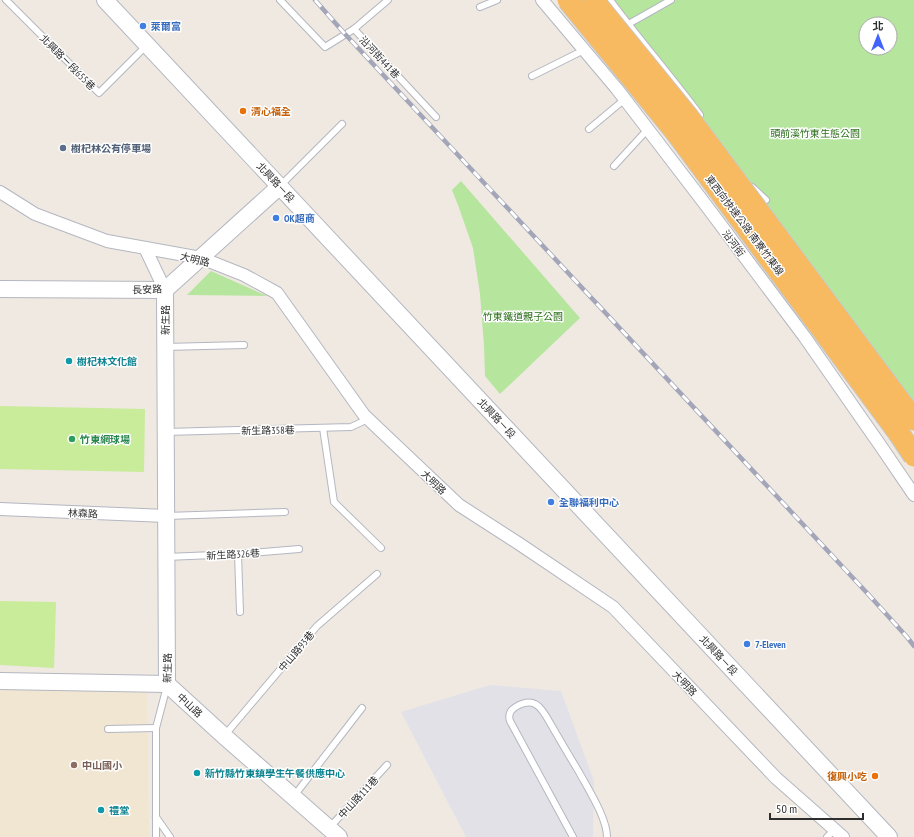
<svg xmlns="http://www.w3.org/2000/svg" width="914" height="837" font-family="'PT Sans Narrow','Noto Sans TC',sans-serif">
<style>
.industrial{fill:#e3e1e8}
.education{fill:#f0e6d1}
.green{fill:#b6e59e;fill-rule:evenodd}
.pitch{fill:#c9ec9a}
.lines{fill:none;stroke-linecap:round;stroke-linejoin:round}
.service-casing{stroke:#b4b7c1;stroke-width:8}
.minor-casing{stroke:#b4b7c1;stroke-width:14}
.tertiary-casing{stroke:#b4b7c1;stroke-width:18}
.service{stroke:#fff;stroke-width:6}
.minor{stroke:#fff;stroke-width:12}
.tertiary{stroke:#fff;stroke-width:16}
.rail-casing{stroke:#a3a6b8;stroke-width:4.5}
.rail{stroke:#fff;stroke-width:3;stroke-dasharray:9;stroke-linecap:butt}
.trunk-bridge-casing{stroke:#c9c9c9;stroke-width:23;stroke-linecap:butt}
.trunk-bridge{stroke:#f8ba60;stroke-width:21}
.shop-dot{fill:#3f7fe0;stroke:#fff;stroke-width:1.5}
.food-dot{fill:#e8710a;stroke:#fff;stroke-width:1.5}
.service-dot{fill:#5c6f8a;stroke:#fff;stroke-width:1.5}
.culture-dot{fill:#0f9aa8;stroke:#fff;stroke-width:1.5}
.leisure-dot{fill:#2e9e5b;stroke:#fff;stroke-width:1.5}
.education-dot{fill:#8d6e63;stroke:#fff;stroke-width:1.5}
.labels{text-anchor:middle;stroke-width:3;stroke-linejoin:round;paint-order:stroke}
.shop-label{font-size:10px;font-weight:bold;fill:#366cbe;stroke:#fff;text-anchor:start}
.street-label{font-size:10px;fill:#2e2e2e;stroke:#fff}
.food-label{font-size:10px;font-weight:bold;fill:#c56008;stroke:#fff;text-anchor:start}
.park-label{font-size:10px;fill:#2c6e1b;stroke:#fff}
.service-label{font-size:10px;font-weight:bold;fill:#4e5e75;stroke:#fff;text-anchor:start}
.culture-label{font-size:10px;font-weight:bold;fill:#0d838f;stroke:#fff;text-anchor:start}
.leisure-label{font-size:10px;font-weight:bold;fill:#27864d;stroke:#fff;text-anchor:start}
.education-label{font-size:10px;font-weight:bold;fill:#785e54;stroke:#fff;text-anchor:start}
</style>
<rect width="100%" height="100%" fill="#efe9e1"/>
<polygon class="industrial" points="490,685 561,691 594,781 593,837 466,837 401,712"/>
<polygon class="education" points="0,688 147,693 149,837 0,837"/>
<g class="green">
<path d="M587,0H914V423ZM866,24H890V48H866Z"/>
<polygon points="461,181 580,318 500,394 485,376 484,345 480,294 473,248 458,205 452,190"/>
<polygon points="211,271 267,296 187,295"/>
</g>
<g class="pitch">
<polygon points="0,406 145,409 144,472 0,469"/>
<polygon points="0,601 56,602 54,668 0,665"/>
</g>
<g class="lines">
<defs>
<g id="service">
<polyline points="6,0 99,93 147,45"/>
<polyline points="280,0 325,47 354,29 388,0"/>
<path d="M610,0C639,39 671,76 700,115"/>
<polyline points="480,7 497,0"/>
<polyline points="625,26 671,0"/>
<polyline points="354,29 436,117"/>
<polyline points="532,76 584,50"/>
<polyline points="589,129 625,99"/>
<polyline points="614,166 648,129"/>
<polyline points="281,185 342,124"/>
<polyline points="752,187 766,200"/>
<polyline points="165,347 244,345"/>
<polyline points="323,428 334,502 381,548"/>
<polyline points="166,432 351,427 368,419"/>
<polyline points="166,516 285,512"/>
<polyline points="238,554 240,612"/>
<polyline points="166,557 238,554 299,549"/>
<polyline points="108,729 156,728"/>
<polyline points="224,736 317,626 377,574"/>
<polyline points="294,796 362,708"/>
<polyline points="156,817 170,837"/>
<polyline points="330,827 387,765"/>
<polyline points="156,837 156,728 167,686"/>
<path d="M573,837L510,721C509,718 509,714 511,711C516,705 528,700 535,704C540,706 543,712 546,716C557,735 568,754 579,772C588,789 607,818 607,837"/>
<polyline points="827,837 834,830"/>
</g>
<g id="minor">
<polyline points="542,0 617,89 705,204 804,336 880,445 914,495"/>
<polyline points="0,192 35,214 107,241 201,258 244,275 277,293 364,415 459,505 518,543 613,607 776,778 843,837"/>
<polyline points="145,248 165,290"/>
<polyline points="0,509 166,516"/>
</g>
<g id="tertiary">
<polyline points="105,0 889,837"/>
<polyline points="0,289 165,290 280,186"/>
<polyline points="165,290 167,684"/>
<polyline points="0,681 167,684 224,736 339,837"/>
</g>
</defs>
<use href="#service" class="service-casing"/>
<use href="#minor" class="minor-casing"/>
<use href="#tertiary" class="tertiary-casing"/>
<use href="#service" class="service"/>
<use href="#minor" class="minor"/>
<use href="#tertiary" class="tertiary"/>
<defs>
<polyline id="rail" points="315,0 345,34 868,594 907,637 914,646"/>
</defs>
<use href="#rail" class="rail-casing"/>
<use href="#rail" class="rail"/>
<defs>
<g id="trunk-bridge">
<polyline points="568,0 675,131 898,432 914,456"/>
<polyline points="593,0 689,118 914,420"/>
</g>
</defs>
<use href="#trunk-bridge" class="trunk-bridge-casing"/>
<use href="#trunk-bridge" class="trunk-bridge"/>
</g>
<g class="shop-dot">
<circle cx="143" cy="26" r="4"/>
<circle cx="276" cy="218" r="4"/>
<circle cx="551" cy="502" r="4"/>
<circle cx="747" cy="644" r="4"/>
</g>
<g class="food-dot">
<circle cx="243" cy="111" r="4"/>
<circle cx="875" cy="776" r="4"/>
</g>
<circle class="service-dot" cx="63" cy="148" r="4"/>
<g class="culture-dot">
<circle cx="69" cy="361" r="4"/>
<circle cx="197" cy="773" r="4"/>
<circle cx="101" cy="810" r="4"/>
</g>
<circle class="leisure-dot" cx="72" cy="439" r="4"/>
<circle class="education-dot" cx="74" cy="765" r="4"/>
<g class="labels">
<g class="shop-label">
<text x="151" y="30">萊爾富</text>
<text x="284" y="222">OK超商</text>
<text x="559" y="506">全聯福利中心</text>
<text x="755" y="648">7-Eleven</text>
</g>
<g class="street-label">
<text transform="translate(380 57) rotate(47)" y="4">沿河街441巷</text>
<text transform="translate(68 62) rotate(45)" y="4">北興路ㄧ段655巷</text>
<text transform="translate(276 182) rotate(47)" y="4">北興路ㄧ段</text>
<text transform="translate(745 225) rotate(53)" y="4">東西向快速公路 南寮竹東線</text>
<text transform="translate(734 243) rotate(53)" y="4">沿河街</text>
<text transform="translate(195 259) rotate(14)" y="4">大明路</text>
<text transform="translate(147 289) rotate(-2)" y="4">長安路</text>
<text transform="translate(165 320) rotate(-90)" y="4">新生路</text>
<text transform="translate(497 418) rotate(47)" y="4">北興路ㄧ段</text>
<text transform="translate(268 430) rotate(-1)" y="4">新生路358巷</text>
<text transform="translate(434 482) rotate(44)" y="4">大明路</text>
<text transform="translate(83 513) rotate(2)" y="4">林森路</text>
<text transform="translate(233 554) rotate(-3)" y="4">新生路326巷</text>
<text transform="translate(296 651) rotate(-50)" y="4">中山路93巷</text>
<text transform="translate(719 655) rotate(47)" y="4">北興路ㄧ段</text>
<text transform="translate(167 668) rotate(-89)" y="4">新生路</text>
<text transform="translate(685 683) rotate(46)" y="4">大明路</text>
<text transform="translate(190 705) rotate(43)" y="4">中山路</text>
<text transform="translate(358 797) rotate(-47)" y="4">中山路111巷</text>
</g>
<g class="food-label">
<text x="251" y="115">清心福全</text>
<text x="867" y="780" text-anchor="end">復興小吃</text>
</g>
<g class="park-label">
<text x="815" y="137">頭前溪竹東生態公園</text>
<text x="523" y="320">竹東鐵道親子公園</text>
</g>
<g class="service-label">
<text x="71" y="152">樹杞林公有停車場</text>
</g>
<g class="culture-label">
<text x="77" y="365">樹杞林文化館</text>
<text x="205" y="777">新竹縣竹東鎮學生午餐供應中心</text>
<text x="109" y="814">禮堂</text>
</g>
<g class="leisure-label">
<text x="80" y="443">竹東網球場</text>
</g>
<g class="education-label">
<text x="82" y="769">中山國小</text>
</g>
</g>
<g transform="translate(878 36)"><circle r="19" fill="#ffffff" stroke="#ababab"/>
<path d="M0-3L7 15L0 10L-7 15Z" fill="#4264fb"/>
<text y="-6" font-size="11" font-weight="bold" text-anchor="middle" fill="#2e2e2e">北</text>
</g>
<path d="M770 813v6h93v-6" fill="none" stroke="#2e2e2e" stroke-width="2"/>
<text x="776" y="813" font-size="12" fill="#2e2e2e" stroke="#ffffff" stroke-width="3" paint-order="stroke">50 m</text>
</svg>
